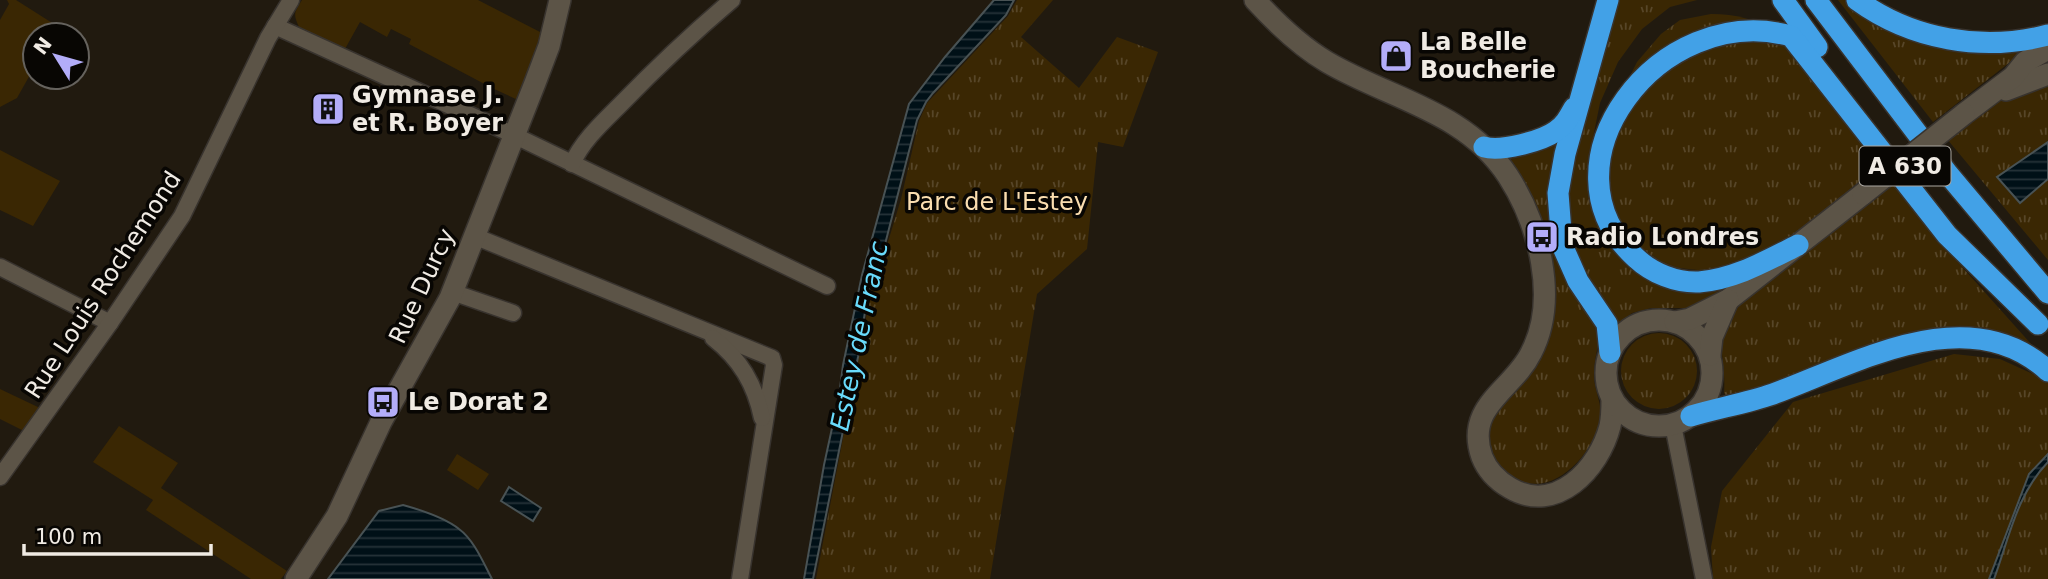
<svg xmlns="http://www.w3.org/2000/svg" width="2048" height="579" font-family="'DejaVu Sans',sans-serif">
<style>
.grass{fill:url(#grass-tufts)}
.garden{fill:#3a2703}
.water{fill:url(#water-rules);stroke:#485254;stroke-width:2}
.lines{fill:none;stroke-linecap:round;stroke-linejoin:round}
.street-casing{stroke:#38332e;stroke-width:19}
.secondary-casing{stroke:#38332e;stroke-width:24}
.highway-casing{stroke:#38332e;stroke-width:24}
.street{stroke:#5c5447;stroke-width:16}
.secondary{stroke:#5c5447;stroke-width:21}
.highway{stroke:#42a1e7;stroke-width:21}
.secondary-bridge-casing{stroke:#38332e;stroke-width:24;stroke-linecap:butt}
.secondary-bridge{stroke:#5c5447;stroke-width:21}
.labels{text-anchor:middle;stroke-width:7;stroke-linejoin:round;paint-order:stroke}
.shield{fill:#080603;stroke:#aaa6a0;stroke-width:2}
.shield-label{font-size:23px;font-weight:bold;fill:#f0ebe4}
.poi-label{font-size:24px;font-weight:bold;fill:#f0ebe4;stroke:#080603;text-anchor:start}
.park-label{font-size:24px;fill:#fbdeb0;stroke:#080603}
.street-label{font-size:24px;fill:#f0ebe4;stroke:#080603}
.water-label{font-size:26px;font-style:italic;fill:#69dbfc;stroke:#080603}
</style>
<defs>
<pattern id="grass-tufts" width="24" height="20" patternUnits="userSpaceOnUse" patternTransform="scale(1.75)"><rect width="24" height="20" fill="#3a2703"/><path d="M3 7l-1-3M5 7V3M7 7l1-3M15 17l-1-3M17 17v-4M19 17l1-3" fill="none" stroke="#574628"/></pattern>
<pattern id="water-rules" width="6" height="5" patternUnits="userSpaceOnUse" patternTransform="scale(1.75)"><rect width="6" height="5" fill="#001017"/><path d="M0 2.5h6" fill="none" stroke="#263339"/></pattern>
</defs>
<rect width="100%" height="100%" fill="#211a0f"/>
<g class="grass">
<polygon points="1017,0 1053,0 1021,37 1079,88 1117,37 1158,52 1123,147 1098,142 1087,249 1037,294 990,579 816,579 872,287 878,275 901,199 919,121 927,103 1008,16"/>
<polygon points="1614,0 1697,0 1670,7 1642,29 1618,62 1600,103 1591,147 1594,193 1646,273 1742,275 1710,300 1692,308 1651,308 1632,313 1613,328 1585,282 1562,221 1576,131"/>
<polygon points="1838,0 1851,0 1900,29 2036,42 1933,122"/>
<path d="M1711,14C1736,14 1755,19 1776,32L1879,165L1803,229L1771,248L1738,265L1707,271L1670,267L1637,248L1622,227L1611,196L1607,161L1621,94L1637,62L1661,34L1680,20Z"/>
<polygon points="2048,80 2048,142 1997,177 2020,203 2048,179 2048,260 1947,139 1983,110 2004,97"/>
<path d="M1566,129L1553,191L1601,320C1601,340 1593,359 1594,378C1595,392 1603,406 1600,420C1593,457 1545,507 1507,472C1462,431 1510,399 1535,366C1543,356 1547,344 1550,332C1552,326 1554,318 1554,311C1553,297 1544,279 1539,265C1528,228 1516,191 1504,153Z"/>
<path d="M1893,182L1963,268L2048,363L1992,332L1964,328L1927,331L1727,398L1724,393C1727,356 1710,339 1739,306Z"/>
<circle cx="1659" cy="371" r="38"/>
<polygon points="1954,354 2000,359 2048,381 2048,579 1713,579 1711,547 1722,491 1793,402"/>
</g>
<g class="garden">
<polygon points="7,0 16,0 57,26 52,35 35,35 35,66 17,98 0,107 0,20 9,4"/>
<path d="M302,0H478L542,33L518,100L492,88L409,44L411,39L391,29L387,37L360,22L345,49L299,27C293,14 294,13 302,0Z"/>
<polygon points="0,150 60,181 33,226 0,210"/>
<polygon points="0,389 40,408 24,431 0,419"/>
<polygon points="119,426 178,463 161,488 287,571 281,579 251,579 146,510 153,500 93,462"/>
<polygon points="457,454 489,474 478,490 447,470"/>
</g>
<g class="water">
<polygon points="994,0 1014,0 1006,15 933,93 926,102 917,120 883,252 876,274 869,286 858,357 813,579 804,579 824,465 839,396 843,365 862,275 909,104 945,57"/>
<polygon points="2048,142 2048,179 2020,203 1997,177"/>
<path d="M2048,454V462C2017,494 2009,538 1994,579H1989L2029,474Z"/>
<polygon points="509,487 541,508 533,521 501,501"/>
<path d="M403,505C421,510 444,517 459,529C474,540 483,562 492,579H328L379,511Z"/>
</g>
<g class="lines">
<defs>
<g id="street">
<polyline points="275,26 503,130 827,286"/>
<path d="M572,164C582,141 603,122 620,105C656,68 693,33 732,0"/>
<polyline points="474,236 772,358 774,365 740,579"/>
<polyline points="0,267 110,323"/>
<polyline points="452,292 513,313"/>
<path d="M713,338C740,359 755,384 762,418"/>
<polyline points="1673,425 1704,579"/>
<polyline points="0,477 110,323 182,216 268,38 291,0"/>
</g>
<g id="secondary">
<path d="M1255,0C1277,24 1300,46 1327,62C1390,99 1466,111 1508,176C1539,224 1559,300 1531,353C1513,390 1464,406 1482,457C1487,470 1498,481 1510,488C1556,515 1599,469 1610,426C1612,417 1612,408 1612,399"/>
<polyline points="2006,90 2048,74"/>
<polyline points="1964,114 2013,77 2025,62 2048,49"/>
<circle cx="1659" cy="373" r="53"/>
<polyline points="1675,322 1690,319 1728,300 1863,194"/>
<polyline points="1710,355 1712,337 1728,300"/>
<polyline points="296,579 337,516 381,422 450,298 535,83 549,46 560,0"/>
</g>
<g id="highway">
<polyline points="1608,0 1565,154 1558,193 1562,245 1578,281 1607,324 1610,353"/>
<polyline points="1783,0 1817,47"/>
<polyline points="1816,0 1948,174 2048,293"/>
<path d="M1857,0C1912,40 1983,52 2048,35"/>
<path d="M1484,147C1501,152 1542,141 1556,131C1565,125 1569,117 1574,108"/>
<path d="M1798,245C1766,261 1735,279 1699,282C1676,283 1652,273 1636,258C1534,166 1659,0 1791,36L1947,235L2038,324"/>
<path d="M1691,416C1718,408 1747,403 1773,394C1857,363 1969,298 2048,371"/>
</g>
</defs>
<use href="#street" class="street-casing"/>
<use href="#secondary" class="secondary-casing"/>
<use href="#highway" class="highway-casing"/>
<use href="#street" class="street"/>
<use href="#secondary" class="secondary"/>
<use href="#highway" class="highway"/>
<defs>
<polyline id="secondary-bridge" points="1863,194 1964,114"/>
</defs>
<use href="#secondary-bridge" class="secondary-bridge-casing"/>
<use href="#secondary-bridge" class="secondary-bridge"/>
</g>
<defs>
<symbol id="shop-square" viewBox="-11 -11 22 22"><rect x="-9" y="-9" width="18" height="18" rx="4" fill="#b3adf9" stroke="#080603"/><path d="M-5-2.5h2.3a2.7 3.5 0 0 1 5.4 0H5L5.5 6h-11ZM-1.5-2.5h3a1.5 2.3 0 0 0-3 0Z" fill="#111"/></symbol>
<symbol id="building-square" viewBox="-11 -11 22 22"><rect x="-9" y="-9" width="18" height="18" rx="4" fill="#b3adf9" stroke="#080603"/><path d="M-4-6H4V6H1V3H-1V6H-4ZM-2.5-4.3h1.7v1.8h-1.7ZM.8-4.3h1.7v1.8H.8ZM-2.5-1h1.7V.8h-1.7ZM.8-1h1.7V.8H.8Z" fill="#111"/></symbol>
<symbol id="bus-square" viewBox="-11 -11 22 22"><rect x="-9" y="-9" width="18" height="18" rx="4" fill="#b3adf9" stroke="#080603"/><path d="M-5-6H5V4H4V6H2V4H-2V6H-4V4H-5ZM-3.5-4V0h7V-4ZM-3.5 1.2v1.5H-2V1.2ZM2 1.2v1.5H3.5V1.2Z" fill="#111"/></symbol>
</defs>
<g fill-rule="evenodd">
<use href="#shop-square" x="1377" y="37" width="38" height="38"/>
<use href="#building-square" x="309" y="90" width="38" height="38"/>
<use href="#bus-square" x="1523" y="218" width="38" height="38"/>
<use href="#bus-square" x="364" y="383" width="38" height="38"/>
</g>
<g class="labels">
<rect class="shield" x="1859.5" y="146.5" width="91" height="39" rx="5"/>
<g class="shield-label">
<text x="1905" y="174">A 630</text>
</g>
<g class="poi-label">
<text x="1420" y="50">La Belle<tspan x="1420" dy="28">Boucherie</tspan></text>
<text x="352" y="103">Gymnase J.<tspan x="352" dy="28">et R. Boyer</tspan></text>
<text x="1566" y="245">Radio Londres</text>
<text x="408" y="410">Le Dorat 2</text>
</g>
<g class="park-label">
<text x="997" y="210">Parc de L'Estey</text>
</g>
<g class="street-label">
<text transform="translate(103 285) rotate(-57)" y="8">Rue Louis Rochemond</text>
<text transform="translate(422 286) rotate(-65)" y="8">Rue Durcy</text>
</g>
<g class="water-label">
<text transform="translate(859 336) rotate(-78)" y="9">Estey de Franc</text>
</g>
</g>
<g transform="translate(56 56) rotate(307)"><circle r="33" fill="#080603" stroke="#65625d" stroke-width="2"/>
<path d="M0-5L12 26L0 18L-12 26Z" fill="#b3adf9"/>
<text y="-10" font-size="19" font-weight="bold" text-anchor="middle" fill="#f0ebe4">N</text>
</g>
<path d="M24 544v10h187v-10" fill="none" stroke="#f0ebe4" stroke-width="3.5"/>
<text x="35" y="544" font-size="21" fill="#f0ebe4" stroke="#080603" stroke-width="5" paint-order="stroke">100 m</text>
</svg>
